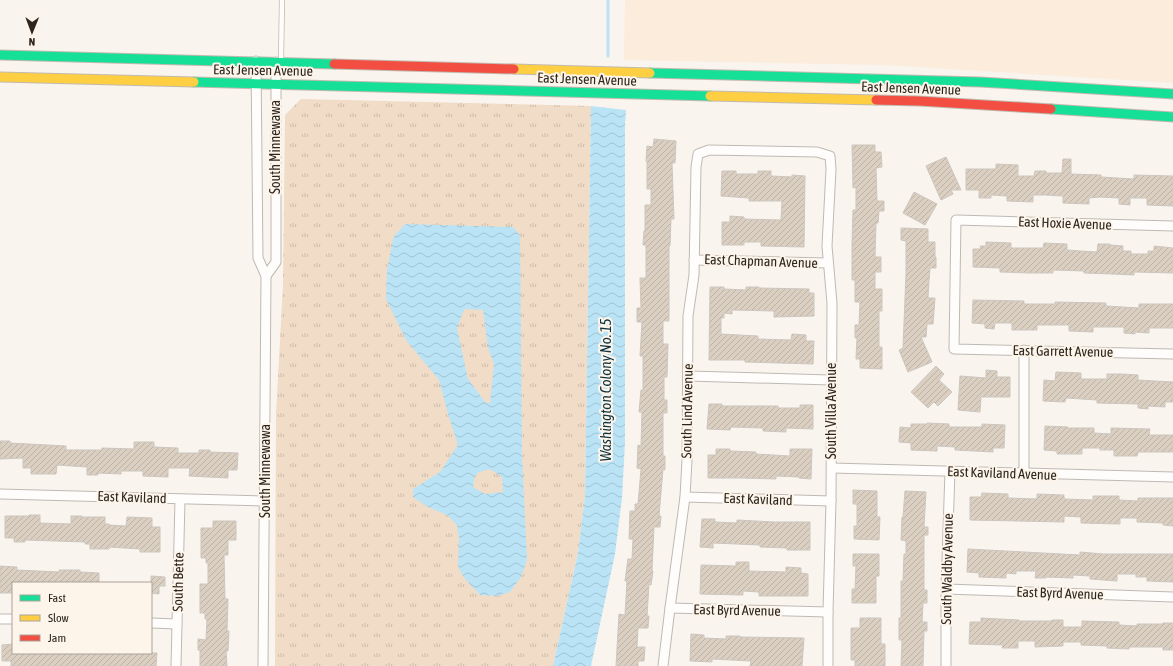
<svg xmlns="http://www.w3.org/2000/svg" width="1173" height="666" font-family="'Asap Condensed',sans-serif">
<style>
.built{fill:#fbecdc}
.grass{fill:url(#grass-tufts)}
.water{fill:url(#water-waves);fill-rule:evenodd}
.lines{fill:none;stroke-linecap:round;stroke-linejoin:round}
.stream{stroke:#bae4f6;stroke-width:3}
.building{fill:url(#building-hatch);stroke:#ccc6c0}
.lane-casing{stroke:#bfb9b3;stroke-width:6}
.street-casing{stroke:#bfb9b3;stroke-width:11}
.fast-casing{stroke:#c2b9ae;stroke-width:11}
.slow-casing{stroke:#c2b9ae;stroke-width:11}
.jam-casing{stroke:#c2b9ae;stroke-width:11}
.lane{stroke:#fefdfc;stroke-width:4.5}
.street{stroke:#fefdfc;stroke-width:9}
.fast{stroke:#16e098;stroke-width:9}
.slow{stroke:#ffcf43;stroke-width:9}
.jam{stroke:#f24e42;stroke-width:9}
.labels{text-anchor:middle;stroke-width:4;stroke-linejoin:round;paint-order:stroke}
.street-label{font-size:14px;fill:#2c261f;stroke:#fef5ea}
.water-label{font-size:15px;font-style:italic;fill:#0d3241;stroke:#fef5ea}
</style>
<defs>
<pattern id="grass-tufts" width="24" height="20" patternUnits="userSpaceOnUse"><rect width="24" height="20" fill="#f0dcc7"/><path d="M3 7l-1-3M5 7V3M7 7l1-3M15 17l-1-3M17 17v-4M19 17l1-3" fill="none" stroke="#cebdaa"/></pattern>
<pattern id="water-waves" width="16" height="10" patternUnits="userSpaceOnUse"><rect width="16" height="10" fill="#bae4f6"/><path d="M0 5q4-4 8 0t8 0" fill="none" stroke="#a0c3d2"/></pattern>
<pattern id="building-hatch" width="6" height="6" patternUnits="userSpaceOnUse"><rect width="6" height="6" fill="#dbcfc1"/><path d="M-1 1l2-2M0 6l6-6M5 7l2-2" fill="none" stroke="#bcb2a5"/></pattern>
</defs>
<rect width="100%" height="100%" fill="#faf4ee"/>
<polygon class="built" points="625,0 1173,0 1173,83 885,65 624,60"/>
<polygon class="grass" points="301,99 591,106 585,496 578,553 553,666 275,666 276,414 283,285 285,115"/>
<g class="water">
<polygon points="591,106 626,110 625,126 625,442 622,498 615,554 591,666 553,666 578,553 585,496"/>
<path d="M405,224L513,227L520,235L522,456L527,560L521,577L510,592L497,596L480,595C472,586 461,577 458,565L459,537L457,525L447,515L428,507L413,497V489L440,472L458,445L448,414L439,380L406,340L386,299L387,270L393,239L395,235ZM465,309L483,310L488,348L494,364L490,403H486L468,379L457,329L462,314ZM490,469L502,477L503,492L485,494L473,487L475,476L479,472Z"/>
</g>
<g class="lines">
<polyline class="stream" points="608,0 608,56"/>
</g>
<g class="building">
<polygon points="654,139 676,141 675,163 672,163 674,219 671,219 670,246 669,246 669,321 663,321 663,344 668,344 667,377 664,377 664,400 667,400 667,413 663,413 663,456 665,456 665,470 663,469 659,516 661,516 660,527 654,527 652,571 653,571 651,585 649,584 647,616 649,616 648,628 638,628 637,647 645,647 644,661 638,661 638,666 616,666 619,614 625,615 627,581 625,581 628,559 632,559 633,539 629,539 630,511 635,511 635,504 638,504 641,469 637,468 638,445 641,446 642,412 639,412 641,390 643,390 643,356 640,356 642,322 637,322 637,308 641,308 640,278 646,278 646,245 643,245 644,231 645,231 645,205 651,205 651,189 647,189 647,161 646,161 647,146 653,147"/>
<polygon points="852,145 875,145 875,152 881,152 882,167 876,168 877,201 884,201 884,211 879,211 878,223 876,223 875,257 881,257 881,272 875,272 875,289 882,289 882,311 879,311 879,347 882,347 882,369 860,368 860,359 856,359 857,338 855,338 855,325 859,325 860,302 855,302 855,280 852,280 852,244 853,210 856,210 856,187 853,188"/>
<polygon points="946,157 961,190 951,190 953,194 941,200 926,166"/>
<polygon points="1063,159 1071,159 1071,174 1101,175 1101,177 1134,179 1134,175 1173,176 1173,206 1147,205 1147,198 1130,198 1130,205 1119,204 1119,198 1100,197 1089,198 1089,204 1063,203 1063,196 1045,195 1033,195 1033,202 1007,201 1007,196 991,195 991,198 979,198 979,190 966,190 966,169 996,169 996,164 1018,165 1018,176 1034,176 1035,171 1046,171 1046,173 1062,173"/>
<polygon points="722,171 736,171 736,174 758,174 758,171 771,171 771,176 792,177 792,175 805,176 804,247 761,246 761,242 744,242 744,245 722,245 722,222 730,222 730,216 744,217 744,219 781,220 782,201 749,201 749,198 721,196"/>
<polygon points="914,192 937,204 925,225 903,213"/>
<polygon points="901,228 928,229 928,242 935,242 935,257 936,257 936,268 930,268 929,281 928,298 935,298 933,324 927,324 926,337 921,337 932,362 908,372 899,350 903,348 906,274 906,241 901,240"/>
<polygon points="986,242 1011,243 1011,248 1043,248 1044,243 1067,244 1067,250 1080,251 1097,252 1098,244 1110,244 1110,245 1123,246 1123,251 1131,251 1131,254 1148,254 1148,251 1154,251 1154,246 1173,248 1173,273 1134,272 1134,275 1112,274 1084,273 1084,271 1053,270 1053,273 1029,273 1000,272 1000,268 973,267 973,249 981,249 980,246 986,246"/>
<polygon points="710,287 724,287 724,289 746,290 746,287 759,287 759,288 809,289 809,293 814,293 814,316 774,317 774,311 732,310 732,314 724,313 724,318 721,318 721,334 758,336 758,339 791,340 792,334 806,335 806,341 814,341 813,364 745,362 745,360 709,360"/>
<polygon points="973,300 1024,301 1024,304 1055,304 1055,302 1106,303 1106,306 1139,308 1139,304 1173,304 1173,328 1149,328 1149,333 1135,332 1135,334 1124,333 1124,327 1093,327 1093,332 1069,331 1069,325 1037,325 1037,330 1012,330 1012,323 995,323 994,329 985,328 985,324 972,323"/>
<polygon points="936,366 944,374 939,380 952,392 938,406 934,402 928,408 911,392"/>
<polygon points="986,370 997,371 997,377 1010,377 1010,397 981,397 980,412 958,410 960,376 986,378"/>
<polygon points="1056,372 1081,373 1081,379 1107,379 1107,374 1122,374 1138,375 1138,380 1173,382 1173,402 1165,402 1165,407 1148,406 1148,409 1138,408 1138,404 1097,403 1097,400 1066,398 1065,402 1043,401 1044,380 1055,381"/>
<polygon points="709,404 722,404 722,406 778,406 778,408 800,408 800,405 813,405 813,429 786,428 786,432 763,431 763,428 731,427 730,430 707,429"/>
<polygon points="927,423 949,424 949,427 982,427 982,424 1005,425 1004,448 993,448 993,452 955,450 955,447 937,446 937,451 911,450 911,443 899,442 900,427 911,428 911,424 927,424"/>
<polygon points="1045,426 1068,427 1067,428 1094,428 1094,433 1111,434 1111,428 1150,429 1149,435 1173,435 1173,452 1138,452 1137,456 1114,456 1114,450 1100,450 1100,448 1082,448 1082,454 1057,454 1057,451 1044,450"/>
<polygon points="0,441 10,441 10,443 66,446 66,450 102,450 102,448 134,449 134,442 154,442 154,447 178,448 178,453 199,453 199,450 210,450 210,452 238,453 237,470 228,470 228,478 189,476 190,468 168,468 168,477 143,476 143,471 121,471 121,474 98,473 98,475 87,475 87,467 57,465 56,474 31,474 31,468 23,468 23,458 0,459"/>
<polygon points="716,449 730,449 730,451 756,452 756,454 790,456 790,449 812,449 811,479 799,478 799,477 776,476 776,479 743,478 708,478 708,455 716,455"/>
<polygon points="853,490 877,491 877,517 880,517 879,540 854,539 854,526 857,526 857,504 853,504"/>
<polygon points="905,491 926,492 924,527 928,527 928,535 924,535 924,590 927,590 927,603 923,603 922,622 927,622 927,631 924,631 923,666 901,666 902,640 899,640 899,618 901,618 901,581 903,581 904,554 906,554 906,541 901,540 902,517 903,517"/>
<polygon points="982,493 1008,494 1008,498 1037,499 1037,494 1064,495 1064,499 1093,500 1093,496 1119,496 1119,500 1138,501 1138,498 1173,498 1173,526 1163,525 1163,523 1137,522 1137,518 1120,518 1120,524 1081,523 1081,517 1064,516 1064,522 970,520 970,497 981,497"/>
<polygon points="29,515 40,515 40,523 71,524 71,516 82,516 82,517 105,517 105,524 109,524 109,525 126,526 127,517 152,518 152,527 160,527 160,552 140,552 140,549 109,547 109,549 90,549 90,544 85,544 85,542 25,540 25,542 14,542 14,538 5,538 5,516 29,516"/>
<polygon points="702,519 715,519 715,522 737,523 737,520 774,522 810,522 810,550 787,550 787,548 760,547 760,545 713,543 713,548 700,547"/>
<polygon points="213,521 236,521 236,540 228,540 228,555 224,555 225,599 228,599 227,631 229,631 228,651 226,651 227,666 200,666 200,650 198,650 198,639 206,640 207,619 205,619 205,613 200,613 200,584 208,584 208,563 206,563 206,558 201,558 201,528 213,528"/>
<polygon points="968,549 1080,555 1080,552 1103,554 1173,554 1173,582 1147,581 1147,577 1136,577 1136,574 1117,574 1117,581 1090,579 1090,576 1073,575 1073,578 1046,577 1046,578 1035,578 1036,571 1016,571 1016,574 1006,573 1006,578 979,577 979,573 967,572"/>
<polygon points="853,554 879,554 879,576 876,576 876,603 852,603 852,589 855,589 856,566 853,566"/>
<polygon points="736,562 749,562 749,571 786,572 786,567 801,568 801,573 808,574 808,596 759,596 759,592 743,591 743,595 700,594 701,565 736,566"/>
<polygon points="0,566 17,567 17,570 59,572 59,570 80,570 80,572 99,573 99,583 13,583 13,593 0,593"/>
<polygon points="151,576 165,577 165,586 159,586 159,594 151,593"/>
<polygon points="860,618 881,618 881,644 885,644 885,666 855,666 855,660 851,660 851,628 860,628"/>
<polygon points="981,618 1019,620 1019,621 1052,621 1052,620 1063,620 1063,627 1082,627 1082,621 1119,622 1119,625 1137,626 1137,624 1163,624 1163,623 1173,623 1173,650 1163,650 1163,647 1129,647 1129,649 1107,648 1107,646 1081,645 1081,642 1063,642 1063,646 1035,647 1035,641 1018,641 1018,648 1002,648 1003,645 969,644 970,622 981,622"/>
<polygon points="691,634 704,635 704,638 726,639 726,636 740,636 740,637 804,638 802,666 750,666 751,661 712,659 712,662 690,661"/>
<polygon points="13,644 13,653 157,653 156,666 11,666 11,661 2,661 2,645"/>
</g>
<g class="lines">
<defs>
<polyline id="lane" points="281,61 282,0"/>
<g id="street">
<polyline points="256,61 258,258 266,276 263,666"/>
<polyline points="1173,226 956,220 954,349 1173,354"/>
<polyline points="694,260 828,263"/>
<polyline points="266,276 276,262 276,62"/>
<polyline points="688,376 831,380"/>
<polyline points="832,468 1173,477"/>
<polyline points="1024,474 1024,350"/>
<polyline points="0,494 264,501"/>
<polyline points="685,497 831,501"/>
<polyline points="946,589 1173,597"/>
<polyline points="670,608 828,612"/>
<polyline points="0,619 13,619"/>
<polyline points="151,623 177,624"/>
<polyline points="176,666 180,499"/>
<polyline points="663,666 670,608 685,497 687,460 688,316 694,275 696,167 698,154 709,150 817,152 830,156 831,169 827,246 832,303 831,501 828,612 828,666"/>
<polyline points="946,666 946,589 950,471"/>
</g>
<g id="fast">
<polyline points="0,55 334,64"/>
<polyline points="650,73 980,82 1173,94"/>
<polyline points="194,82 710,96"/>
<polyline points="1051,109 1173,117"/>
</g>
<g id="slow">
<polyline points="514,69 650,73"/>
<polyline points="0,77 194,82"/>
<polyline points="710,96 876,100"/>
</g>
<g id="jam">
<polyline points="334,64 514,69"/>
<polyline points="876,100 919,101 1051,109"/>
</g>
</defs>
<use href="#lane" class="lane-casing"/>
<use href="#street" class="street-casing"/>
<use href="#fast" class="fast-casing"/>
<use href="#slow" class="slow-casing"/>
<use href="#jam" class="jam-casing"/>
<use href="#lane" class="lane"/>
<use href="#street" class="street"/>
<use href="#fast" class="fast"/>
<use href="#slow" class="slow"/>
<use href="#jam" class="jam"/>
</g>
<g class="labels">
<g class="street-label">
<text transform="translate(263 70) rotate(1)" y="5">East Jensen Avenue</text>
<text transform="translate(587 79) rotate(2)" y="5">East Jensen Avenue</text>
<text transform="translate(911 88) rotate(2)" y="5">East Jensen Avenue</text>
<text transform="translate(275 147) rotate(-90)" y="5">South Minnewawa</text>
<text transform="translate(1065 223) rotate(2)" y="5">East Hoxie Avenue</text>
<text transform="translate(761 261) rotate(2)" y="5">East Chapman Avenue</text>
<text transform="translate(1063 351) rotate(1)" y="5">East Garrett Avenue</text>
<text transform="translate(687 411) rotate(-89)" y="5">South Lind Avenue</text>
<text transform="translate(831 411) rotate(-90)" y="5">South Villa Avenue</text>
<text transform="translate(265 471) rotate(-90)" y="5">South Minnewawa</text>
<text transform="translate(1002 473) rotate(2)" y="5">East Kaviland Avenue</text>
<text transform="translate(132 497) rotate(2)" y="5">East Kaviland</text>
<text transform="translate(758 499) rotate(2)" y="5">East Kaviland</text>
<text transform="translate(947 569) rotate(-89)" y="5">South Waldby Avenue</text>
<text transform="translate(178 582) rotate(-89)" y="5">South Bette</text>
<text transform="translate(1060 593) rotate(2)" y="5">East Byrd Avenue</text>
<text transform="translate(737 610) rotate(1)" y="5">East Byrd Avenue</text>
</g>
<g class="water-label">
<text transform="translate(606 390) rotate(-90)" y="5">Washington Colony No. 15</text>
</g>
</g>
<rect x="12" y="582" width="140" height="72" fill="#fef5ea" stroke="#aaa299"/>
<rect x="20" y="595" width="20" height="6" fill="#16e098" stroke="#aaa299"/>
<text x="48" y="602" font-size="12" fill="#2c261f">Fast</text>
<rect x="20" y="615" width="20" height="6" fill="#ffcf43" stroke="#aaa299"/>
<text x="48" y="622" font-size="12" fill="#2c261f">Slow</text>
<rect x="20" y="635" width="20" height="6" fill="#f24e42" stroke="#aaa299"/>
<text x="48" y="642" font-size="12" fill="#2c261f">Jam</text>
<g transform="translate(32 32) rotate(181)" stroke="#fef5ea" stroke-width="3" paint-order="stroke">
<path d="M0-3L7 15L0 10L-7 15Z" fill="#2c261f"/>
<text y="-6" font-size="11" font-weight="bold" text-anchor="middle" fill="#2c261f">N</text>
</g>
</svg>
